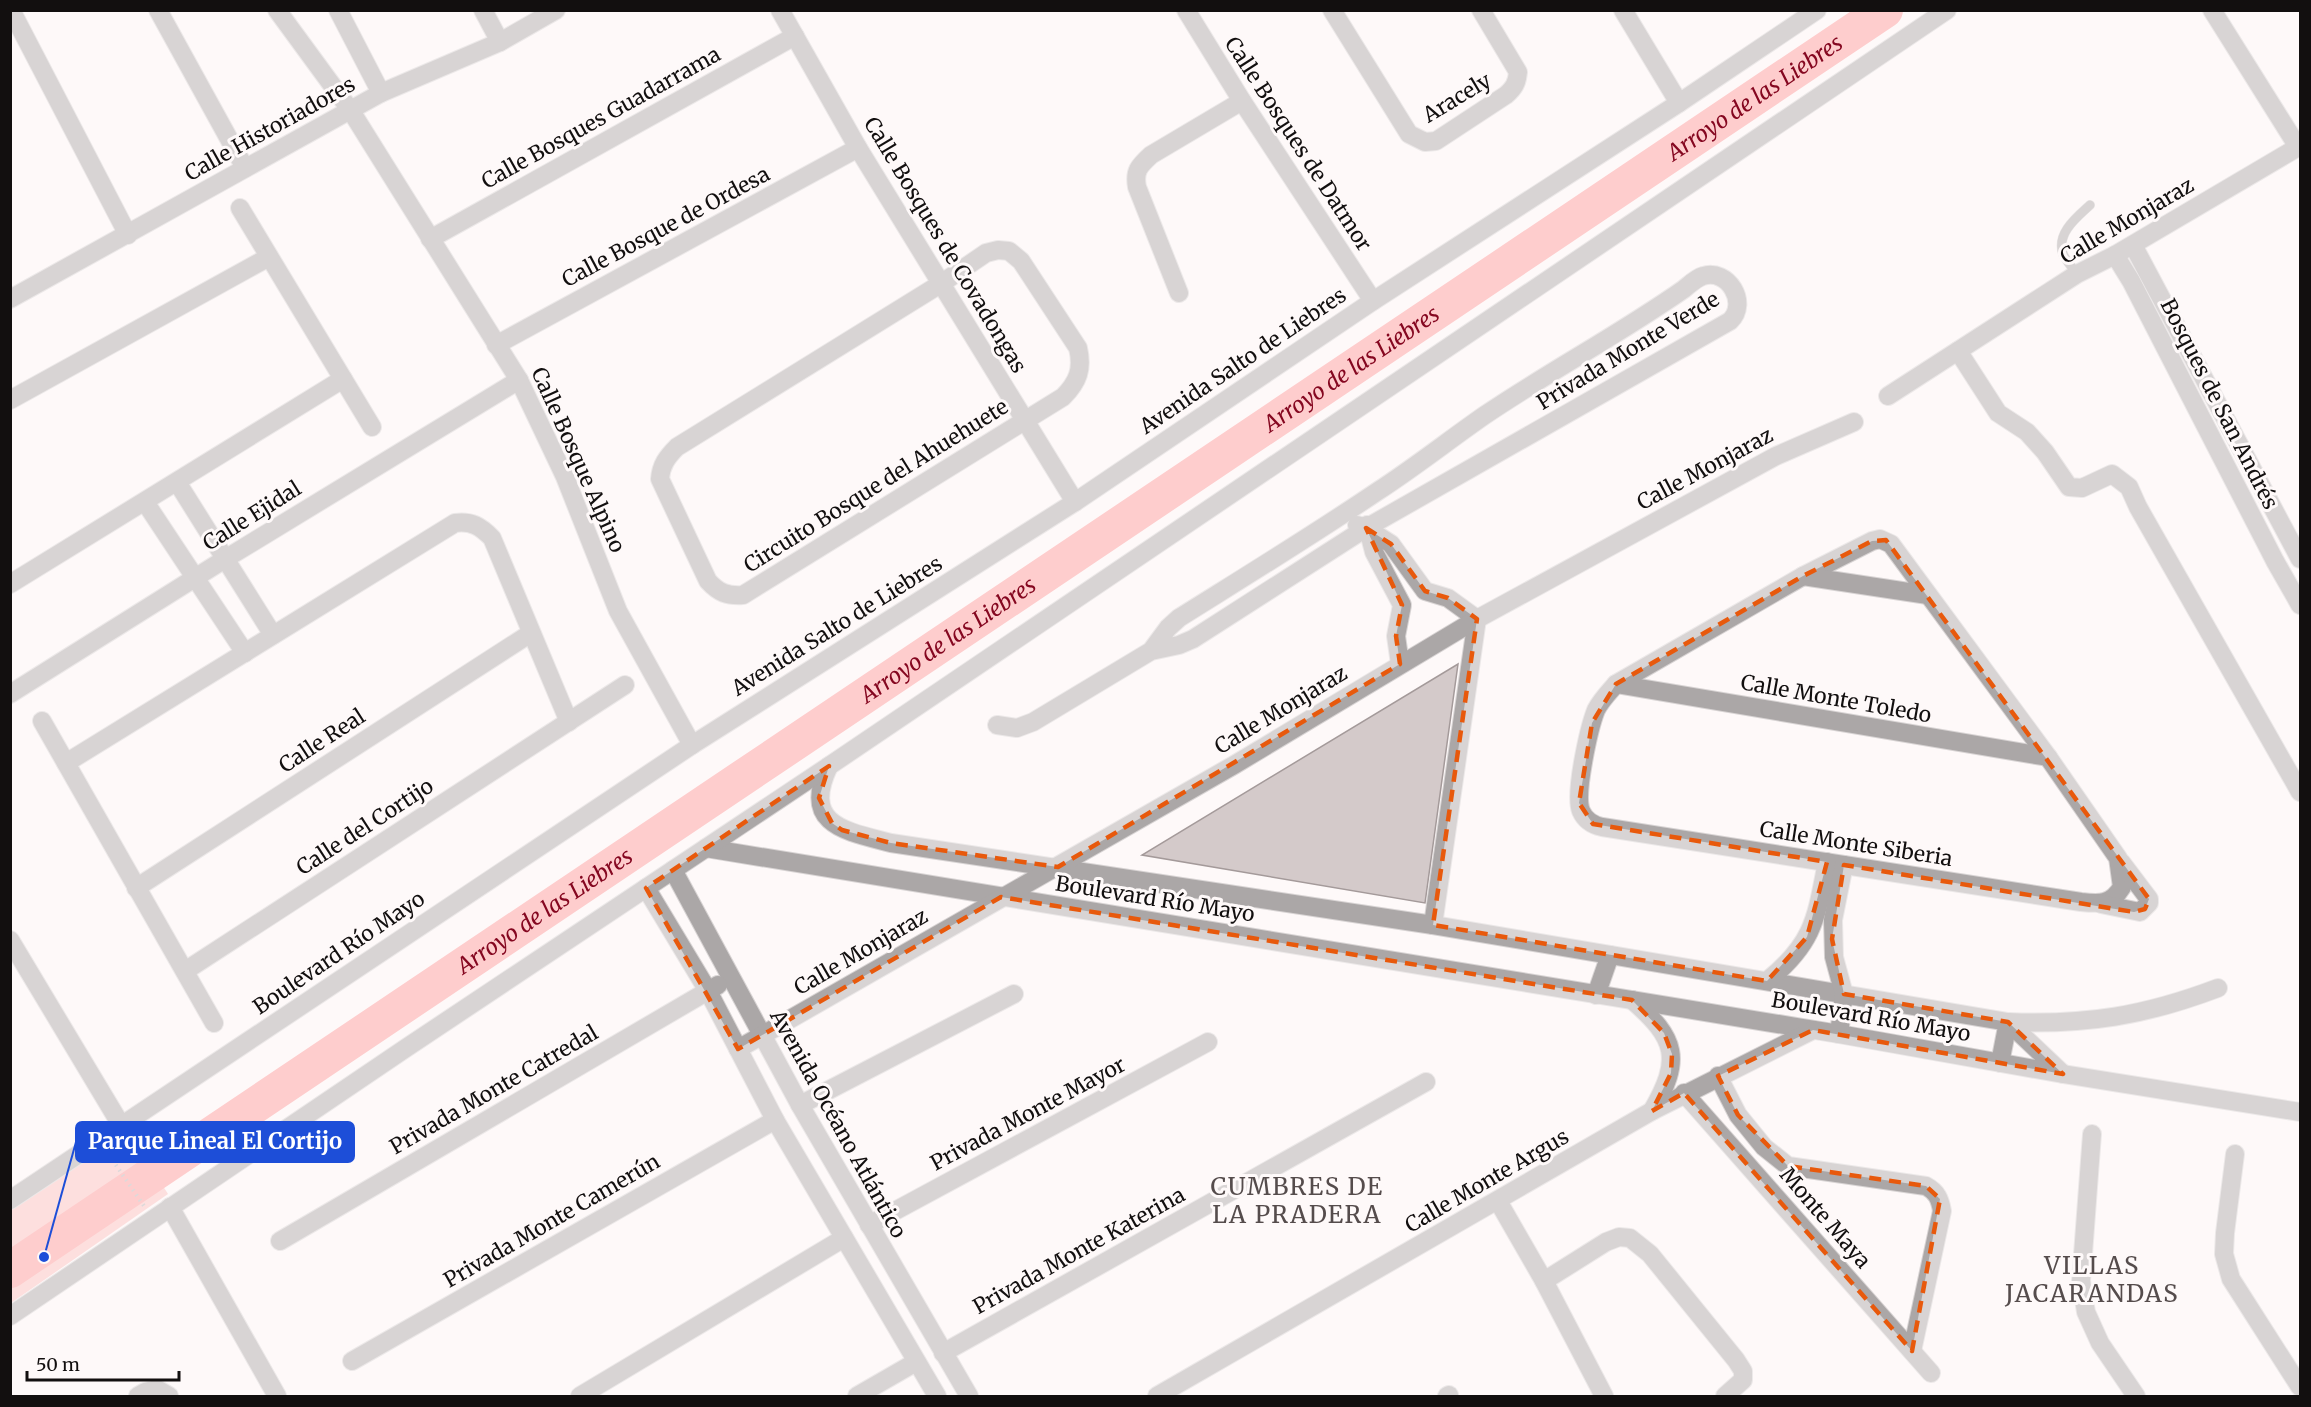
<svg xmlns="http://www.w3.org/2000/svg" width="2311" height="1407" font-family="Merriweather,serif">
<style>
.green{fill:#fdbfbd}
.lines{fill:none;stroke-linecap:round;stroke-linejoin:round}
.river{stroke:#fe9797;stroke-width:36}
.building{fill:#d4caca;stroke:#a49a9a;stroke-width:1.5}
.service-casing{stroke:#d8d4d4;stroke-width:10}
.minor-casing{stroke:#d8d4d4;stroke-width:20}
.path{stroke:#b7b3b3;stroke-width:4;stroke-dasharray:1.5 4.5;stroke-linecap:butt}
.service{stroke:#aba7a7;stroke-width:9}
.minor{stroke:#aba7a7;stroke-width:18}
.marked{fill:none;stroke:#e8590c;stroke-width:4.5;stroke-dasharray:12 8;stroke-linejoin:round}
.labels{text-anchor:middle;stroke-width:6;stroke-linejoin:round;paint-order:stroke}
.street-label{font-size:21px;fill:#120f0f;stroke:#fef9f9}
.water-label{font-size:22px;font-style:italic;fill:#850720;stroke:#fef9f9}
.quarter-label{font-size:24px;letter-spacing:1.5px;fill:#554c4c;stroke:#fef9f9}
.leader{fill:none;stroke:#1d4ed8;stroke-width:2}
.callout-dot{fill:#1d4ed8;stroke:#fef9f9;stroke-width:2}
.callout{fill:#1d4ed8;stroke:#1d4ed8;stroke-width:2}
.callout-label{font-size:22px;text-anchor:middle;font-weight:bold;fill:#fff}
</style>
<rect width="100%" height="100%" fill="#fef9f9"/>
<polygon class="green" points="128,1131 168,1194 11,1303 11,1210"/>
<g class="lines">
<path class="river" id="s1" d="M10,1270L1885,10"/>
</g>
<polygon class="building" points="1458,664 1425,903 1142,855"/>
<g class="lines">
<defs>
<path id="service" d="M2077,274C2073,268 2066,261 2063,254C2056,233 2077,217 2090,205"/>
<g id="minor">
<polyline points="11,10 128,235"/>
<polyline points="158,10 245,168"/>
<polyline points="277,10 351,111 519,380 565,477 618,611 692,745"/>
<polyline points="338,10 381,93"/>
<polyline points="483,10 500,42"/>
<polyline points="780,10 858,148 1075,502"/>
<polyline points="1186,10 1242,101 1373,301"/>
<path d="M1332,10L1409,134L1425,142L1436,141L1506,95C1514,88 1517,83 1518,72L1481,10"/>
<polyline points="1623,10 1679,103"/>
<polyline points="2212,10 2298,147"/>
<polyline points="240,208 372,427"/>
<polyline points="430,239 795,36"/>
<polyline points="2133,245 2300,559"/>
<path d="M998,250L1009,251L1021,261L1078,348C1083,369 1078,382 1063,397L743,595C727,596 719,593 708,581L660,479C661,465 667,457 677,447L942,283L986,253Z"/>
<polyline points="2115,255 2131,281 2275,561 2300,605"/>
<path d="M1179,293L1137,187C1134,171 1139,166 1151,155L1242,101"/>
<polyline points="10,299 381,93 500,42 556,10"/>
<polyline points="496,345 858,148"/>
<polyline points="1958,351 1998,413 2027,432 2045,452 2069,487 2082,488 2112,474 2129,487 2138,507 2300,792"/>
<polyline points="1888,396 2077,274 2115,255 2300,146"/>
<polyline points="10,400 269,257"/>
<polyline points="177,482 273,635"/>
<polyline points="145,502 245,653"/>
<polyline points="1357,525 1366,528 1391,544 1425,591 1448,598 1477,619 1433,925"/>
<polyline points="1367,525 1374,552 1402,605 1396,636 1400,664"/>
<path d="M1880,539L1891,544L2048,757L2118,858L2122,887C2111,905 2100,904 2081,902L1602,827C1593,825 1585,820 1581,811C1574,794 1589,728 1596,710C1601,700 1609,692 1616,684L1803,576L1872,541Z"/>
<polyline points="1803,576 1928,595"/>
<polyline points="10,584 343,379"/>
<polyline points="1616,684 2048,757"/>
<polyline points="10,694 225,559 519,380"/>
<polyline points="42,721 214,1023"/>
<path d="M997,725L1017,728L1033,722L1151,651L1179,645L1193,639L1366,528L1730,321C1749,303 1728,268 1703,276C1696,278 1689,285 1684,289C1620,334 1550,371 1485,415C1449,440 1415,467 1378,491C1313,535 1246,576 1179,618L1168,628L1151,651"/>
<path d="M66,763L455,523C472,521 480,526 492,538L569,722"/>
<path d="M829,766C801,825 845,831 891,843L1433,925L2008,1022L2063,1074"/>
<polyline points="706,848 1839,1034 2063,1074 2300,1112"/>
<polyline points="673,870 800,1105 969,1396"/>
<polyline points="136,888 531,633"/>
<polyline points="646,888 708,991 775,1120 937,1396"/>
<polyline points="2101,904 2140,912 2149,903 2149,899 2121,862"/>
<polyline points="10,940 121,1125"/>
<polyline points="185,971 625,685"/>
<path d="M1767,981C1814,943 1816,919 1827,862"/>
<polyline points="1596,995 1610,955"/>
<path d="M1632,1000C1677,1039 1682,1059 1652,1111"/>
<polyline points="1839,1034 1844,994 1834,957 1833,920 1844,865"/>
<polyline points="738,1049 1234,765 1477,619 1776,456 1854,422"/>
<path d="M2000,1063L2008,1022C2087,1025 2144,1016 2218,988"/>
<path d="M1718,1076L1738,1115L1764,1147L1788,1166L1926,1186C1937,1192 1940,1199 1942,1211L1912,1351"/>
<polyline points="1684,1093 1931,1373"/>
<polyline points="800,1105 1014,994"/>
<polyline points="2092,1134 2081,1281 2086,1312 2100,1343 2136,1396"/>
<polyline points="2235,1154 2225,1233 2224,1254 2231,1279 2300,1387"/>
<polyline points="10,1200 692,745 1075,502 1373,301 1679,103 1817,10"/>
<polyline points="1498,1201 1544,1281 1604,1396"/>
<polyline points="170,1207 277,1396"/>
<polyline points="869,1225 1208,1042"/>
<polyline points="280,1241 718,985"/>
<polyline points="1544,1281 1606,1242 1619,1237 1630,1238 1650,1254 1736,1360 1743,1371 1743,1380 1725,1396"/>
<polyline points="10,1316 406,1048 829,766 1947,10"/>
<polyline points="943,1353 1426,1082"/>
<polyline points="352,1361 775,1120"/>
<polyline points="138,1396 145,1392 157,1389 169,1396"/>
<polyline points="580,1396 844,1238"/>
<polyline points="857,1396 916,1362"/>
<polyline points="1157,1396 1652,1111 1813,1030"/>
<polyline points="1447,1396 1449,1395"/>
</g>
</defs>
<use href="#service" class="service-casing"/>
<use href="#minor" class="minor-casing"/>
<polyline class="path" points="109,1155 144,1206"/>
<use href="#service" class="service"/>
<use href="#minor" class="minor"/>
</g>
<path d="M0 0H2311V1407H0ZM1366,528L1391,544L1425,591L1448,598L1477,619L1433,925L1767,981L1807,937L1827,862L1593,824L1579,803L1592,723L1616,684L1803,576L1872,541L1886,540L2149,899L2145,909L2134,912L1844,865L1832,939L1844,994L2008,1022L2063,1074L1813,1030L1718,1076L1738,1115L1788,1166L1926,1186L1940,1199L1912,1351L1684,1093L1652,1111L1671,1073L1672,1054L1664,1033L1632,1000L1001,897L738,1049L646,888L829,766L819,798L832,823L842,830L891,843L1058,867L1400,664L1396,636L1402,605Z" fill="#fef9f9" fill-opacity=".55" fill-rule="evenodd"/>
<path class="marked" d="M1366,528L1391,544L1425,591L1448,598L1477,619L1433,925L1767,981L1807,937L1827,862L1593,824L1579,803L1592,723L1616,684L1803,576L1872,541L1886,540L2149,899L2145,909L2134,912L1844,865L1832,939L1844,994L2008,1022L2063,1074L1813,1030L1718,1076L1738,1115L1788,1166L1926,1186L1940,1199L1912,1351L1684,1093L1652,1111L1671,1073L1672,1054L1664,1033L1632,1000L1001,897L738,1049L646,888L829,766L819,798L832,823L842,830L891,843L1058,867L1400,664L1396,636L1402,605Z"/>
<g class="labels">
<g class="street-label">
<text transform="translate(1457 98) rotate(-31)" y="7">Aracely</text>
<text transform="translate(601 118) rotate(-29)" y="7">Calle Bosques Guadarrama</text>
<text transform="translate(270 129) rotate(-29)" y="7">Calle Historiadores</text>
<text transform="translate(1298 144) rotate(57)" y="7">Calle Bosques de Datmor</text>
<text transform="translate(2127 221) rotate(-30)" y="7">Calle Monjaraz</text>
<text transform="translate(666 227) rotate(-28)" y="7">Calle Bosque de Ordesa</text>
<text transform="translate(945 245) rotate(59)" y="7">Calle Bosques de Covadongas</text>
<text transform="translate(1628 351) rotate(-31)" y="7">Privada Monte Verde</text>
<text transform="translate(1243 361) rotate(-34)" y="7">Avenida Salto de Liebres</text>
<text transform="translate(2219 404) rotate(63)" y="7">Bosques de San Andrés</text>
<text transform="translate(578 460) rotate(66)" y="7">Calle Bosque Alpino</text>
<text transform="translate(1705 469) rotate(-28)" y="7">Calle Monjaraz</text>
<text transform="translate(876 486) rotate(-32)" y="7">Circuito Bosque del Ahuehuete</text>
<text transform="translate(252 516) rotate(-32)" y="7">Calle Ejidal</text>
<text transform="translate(837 626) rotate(-32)" y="7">Avenida Salto de Liebres</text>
<text transform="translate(1836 699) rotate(10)" y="7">Calle Monte Toledo</text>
<text transform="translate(1281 710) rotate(-31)" y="7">Calle Monjaraz</text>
<text transform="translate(322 741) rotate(-33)" y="7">Calle Real</text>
<text transform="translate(365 827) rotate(-33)" y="7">Calle del Cortijo</text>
<text transform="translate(1856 844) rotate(9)" y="7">Calle Monte Siberia</text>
<text transform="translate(1155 899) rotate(9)" y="7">Boulevard Río Mayo</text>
<text transform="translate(861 952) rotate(-30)" y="7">Calle Monjaraz</text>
<text transform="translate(339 953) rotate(-34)" y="7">Boulevard Río Mayo</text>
<text transform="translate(1871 1017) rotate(10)" y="7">Boulevard Río Mayo</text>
<text transform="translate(494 1090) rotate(-30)" y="7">Privada Monte Catredal</text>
<text transform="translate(1028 1114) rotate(-28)" y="7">Privada Monte Mayor</text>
<text transform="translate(838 1124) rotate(61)" y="7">Avenida Océano Atlántico</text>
<text transform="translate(1487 1181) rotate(-30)" y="7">Calle Monte Argus</text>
<text transform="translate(1825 1218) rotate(49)" y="7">Monte Maya</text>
<text transform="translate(552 1221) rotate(-30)" y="7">Privada Monte Camerún</text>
<text transform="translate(1079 1251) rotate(-29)" y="7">Privada Monte Katerina</text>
</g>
<g class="water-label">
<text dy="8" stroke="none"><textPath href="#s1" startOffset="2102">Arroyo de las Liebres</textPath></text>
<text dy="8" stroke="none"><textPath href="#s1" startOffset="1616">Arroyo de las Liebres</textPath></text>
<text dy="8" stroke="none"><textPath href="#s1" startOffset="1130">Arroyo de las Liebres</textPath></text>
<text dy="8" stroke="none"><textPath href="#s1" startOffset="644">Arroyo de las Liebres</textPath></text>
</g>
<g class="quarter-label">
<text x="1297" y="1195">CUMBRES DE<tspan x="1297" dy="28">LA PRADERA</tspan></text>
<text x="2092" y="1274">VILLAS<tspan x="2092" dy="28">JACARANDAS</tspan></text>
</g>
</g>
<path class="leader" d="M44 1257L76 1142"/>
<circle class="callout-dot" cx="44" cy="1257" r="6"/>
<rect class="callout" x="76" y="1122" width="278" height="40" rx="6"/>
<g class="callout-label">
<text x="215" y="1149">Parque Lineal El Cortijo</text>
</g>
<rect width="2311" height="1407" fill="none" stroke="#120f0f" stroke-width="24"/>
<path d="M27 1371v9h152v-9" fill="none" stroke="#120f0f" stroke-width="3"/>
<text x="36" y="1371" font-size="18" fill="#120f0f" stroke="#fef9f9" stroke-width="4.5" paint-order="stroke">50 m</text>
</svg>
